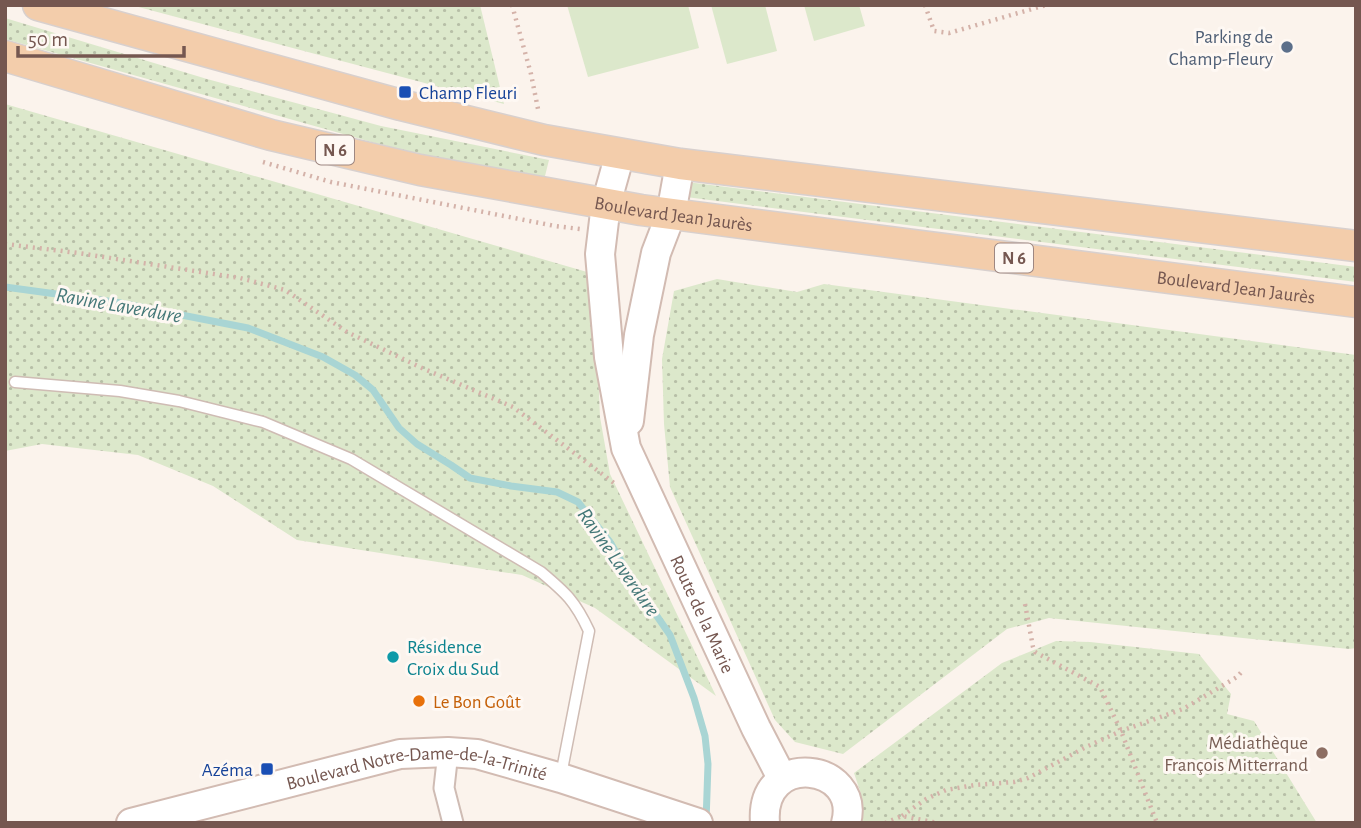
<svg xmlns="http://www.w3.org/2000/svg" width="1361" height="828" font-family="'Alegreya Sans',sans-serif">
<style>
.grass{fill:url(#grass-dots)}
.pitch{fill:#dce8cb}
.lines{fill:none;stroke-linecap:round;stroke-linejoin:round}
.stream{stroke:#a9d5d4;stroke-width:7}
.lane-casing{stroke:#cfbcb4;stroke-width:13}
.street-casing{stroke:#cfbcb4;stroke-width:23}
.secondary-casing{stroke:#d2bbb2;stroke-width:32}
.primary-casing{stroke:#d8d0ce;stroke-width:33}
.path{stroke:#d4b2a9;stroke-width:4.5;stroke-dasharray:2 5;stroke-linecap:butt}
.lane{stroke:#fff;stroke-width:10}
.street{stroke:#fff;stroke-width:19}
.secondary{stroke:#fff;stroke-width:28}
.primary{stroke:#f3cdab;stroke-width:30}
.service-dot{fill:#5c6f8a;stroke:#fef8f3;stroke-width:2.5}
.transit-dot{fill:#1a4fb4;stroke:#fef8f3;stroke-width:2.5}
.culture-dot{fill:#0f9aa8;stroke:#fef8f3;stroke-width:2.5}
.food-dot{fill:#e8710a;stroke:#fef8f3;stroke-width:2.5}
.education-dot{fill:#8d6e63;stroke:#fef8f3;stroke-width:2.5}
.labels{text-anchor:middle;stroke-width:6;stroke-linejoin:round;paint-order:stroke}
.shield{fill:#fef8f3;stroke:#9e8781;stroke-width:2}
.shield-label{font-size:18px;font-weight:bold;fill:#755750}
.service-label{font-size:19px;fill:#4e5e75;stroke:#fef8f3;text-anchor:end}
.transit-label{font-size:19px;fill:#164399;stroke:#fef8f3;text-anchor:start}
.street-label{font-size:19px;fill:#755750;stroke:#fef8f3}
.culture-label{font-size:19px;fill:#0d838f;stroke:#fef8f3;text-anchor:start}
.food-label{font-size:19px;fill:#c56008;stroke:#fef8f3;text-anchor:start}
.education-label{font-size:19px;fill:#785e54;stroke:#fef8f3;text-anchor:end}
.water-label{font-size:21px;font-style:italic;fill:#457878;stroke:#fef8f3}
</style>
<defs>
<pattern id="grass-dots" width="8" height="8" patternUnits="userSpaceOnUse" patternTransform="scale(1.75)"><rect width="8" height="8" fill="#dce8cb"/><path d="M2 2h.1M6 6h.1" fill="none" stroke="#b7bfa7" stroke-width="1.8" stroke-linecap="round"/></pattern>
</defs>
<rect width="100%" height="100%" fill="#fbf3ec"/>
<g class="grass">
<polygon points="131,5 480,5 504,104"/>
<polygon points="5,18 207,79 381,126 549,160 543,184 375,143 5,39"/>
<polygon points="5,104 594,274 600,417 610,474 716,696 595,608 522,575 297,540 213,486 138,455 42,444 5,451"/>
<polygon points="687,182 1356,267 1356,282 686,197"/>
<polygon points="717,279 797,292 824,284 1356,355 1356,648 1349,649 1049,618 1007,629 843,754 795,742 775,720 670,487 664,424 662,359 674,291"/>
<polygon points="1056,641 1090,642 1199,654 1231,694 1227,714 1254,721 1317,823 857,823 861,794 854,773 1002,663"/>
</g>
<g class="pitch">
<polygon points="567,5 688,5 699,48 588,77"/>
<polygon points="711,5 765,5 777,51 727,64"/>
<polygon points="804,5 859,5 865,26 814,41"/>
</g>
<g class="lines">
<polyline class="stream" points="5,287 115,302 248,328 323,357 355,375 373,390 399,428 417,444 451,465 470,478 511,486 557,492 578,502 610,542 634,583 670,635 694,698 705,736 708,764 706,822"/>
<defs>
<path id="lane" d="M15,382L120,391L179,401L263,422L351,459L541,572C566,593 575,601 589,631L561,775"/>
<polyline id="street" points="448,752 444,788 453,823"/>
<g id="secondary">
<path id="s1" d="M620,154L606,204L600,254L609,357L626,448L756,728L782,778"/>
<polyline points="629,421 639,335 656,253 671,214 680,164"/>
<path id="s2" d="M131,823L400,754L448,752L477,754L561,778L698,823"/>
<path d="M765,823C759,749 862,763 846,823"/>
</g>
<g id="primary">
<polyline points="38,5 401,105 544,140 680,164 1356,246"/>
<path id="s3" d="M5,56L271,135L420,170L641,210L1356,302"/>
</g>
</defs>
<use href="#lane" class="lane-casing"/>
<use href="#street" class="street-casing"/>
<use href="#secondary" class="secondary-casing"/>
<use href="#primary" class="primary-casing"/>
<g class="path">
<polyline points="512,5 531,74 538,109"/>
<polyline points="925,5 934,31 949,33 1046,5"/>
<polyline points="263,162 331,182 555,226 580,229"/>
<polyline points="5,244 78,253 240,278 285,290 347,332 422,368 513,407 614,483"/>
<polyline points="1025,604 1033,647 1035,652 1100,687 1121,731 1157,823"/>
<polyline points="902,816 926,799 946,790 975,785 1014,782 1028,778 1088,746 1121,731 1183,709 1237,677 1244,669"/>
<polyline points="885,823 902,816 938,823"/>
</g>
<use href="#lane" class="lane"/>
<use href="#street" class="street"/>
<use href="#secondary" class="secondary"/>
<use href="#primary" class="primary"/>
</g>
<circle class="service-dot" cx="1287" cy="47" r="7"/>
<g class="transit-dot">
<rect x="398" y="85" width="14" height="14" rx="3.5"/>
<rect x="260" y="762" width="14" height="14" rx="3.5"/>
</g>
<circle class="culture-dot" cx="393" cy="657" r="7"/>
<circle class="food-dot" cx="419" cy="701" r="7"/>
<circle class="education-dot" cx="1322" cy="753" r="7"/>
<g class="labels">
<g class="shield">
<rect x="316" y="135.5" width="38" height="29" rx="5"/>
<rect x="995" y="243.5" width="38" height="29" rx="5"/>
</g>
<g class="shield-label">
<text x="335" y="156">N 6</text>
<text x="1014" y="264">N 6</text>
</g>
<g class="service-label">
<text x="1273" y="43">Parking de<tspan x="1273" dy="22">Champ-Fleury</tspan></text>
</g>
<g class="transit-label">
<text x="419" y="99">Champ Fleuri</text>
<text x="253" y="776" text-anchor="end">Azéma</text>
</g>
<g class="street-label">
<text dy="7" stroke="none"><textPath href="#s3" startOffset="688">Boulevard Jean Jaurès</textPath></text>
<text dy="7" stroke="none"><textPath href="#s3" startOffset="1255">Boulevard Jean Jaurès</textPath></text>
<text dy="7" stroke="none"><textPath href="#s1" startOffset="481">Route de la Marie</textPath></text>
<text dy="7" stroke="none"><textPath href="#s2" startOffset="294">Boulevard Notre-Dame-de-la-Trinité</textPath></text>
</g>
<g class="culture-label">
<text x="407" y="653">Résidence<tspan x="407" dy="22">Croix du Sud</tspan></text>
</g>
<g class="food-label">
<text x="433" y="708">Le Bon Goût</text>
</g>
<g class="education-label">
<text x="1308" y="749">Médiathèque<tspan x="1308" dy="22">François Mitterrand</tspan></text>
</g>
<g class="water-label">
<text transform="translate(119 305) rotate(10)" y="7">Ravine Laverdure</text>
<text transform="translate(619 562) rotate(55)" y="7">Ravine Laverdure</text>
</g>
</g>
<rect width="1361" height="828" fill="none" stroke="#755750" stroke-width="14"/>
<path d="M18 46v10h166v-10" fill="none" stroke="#755750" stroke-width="3.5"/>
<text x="28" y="46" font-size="21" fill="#755750" stroke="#fef8f3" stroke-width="5" paint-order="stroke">50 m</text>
</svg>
